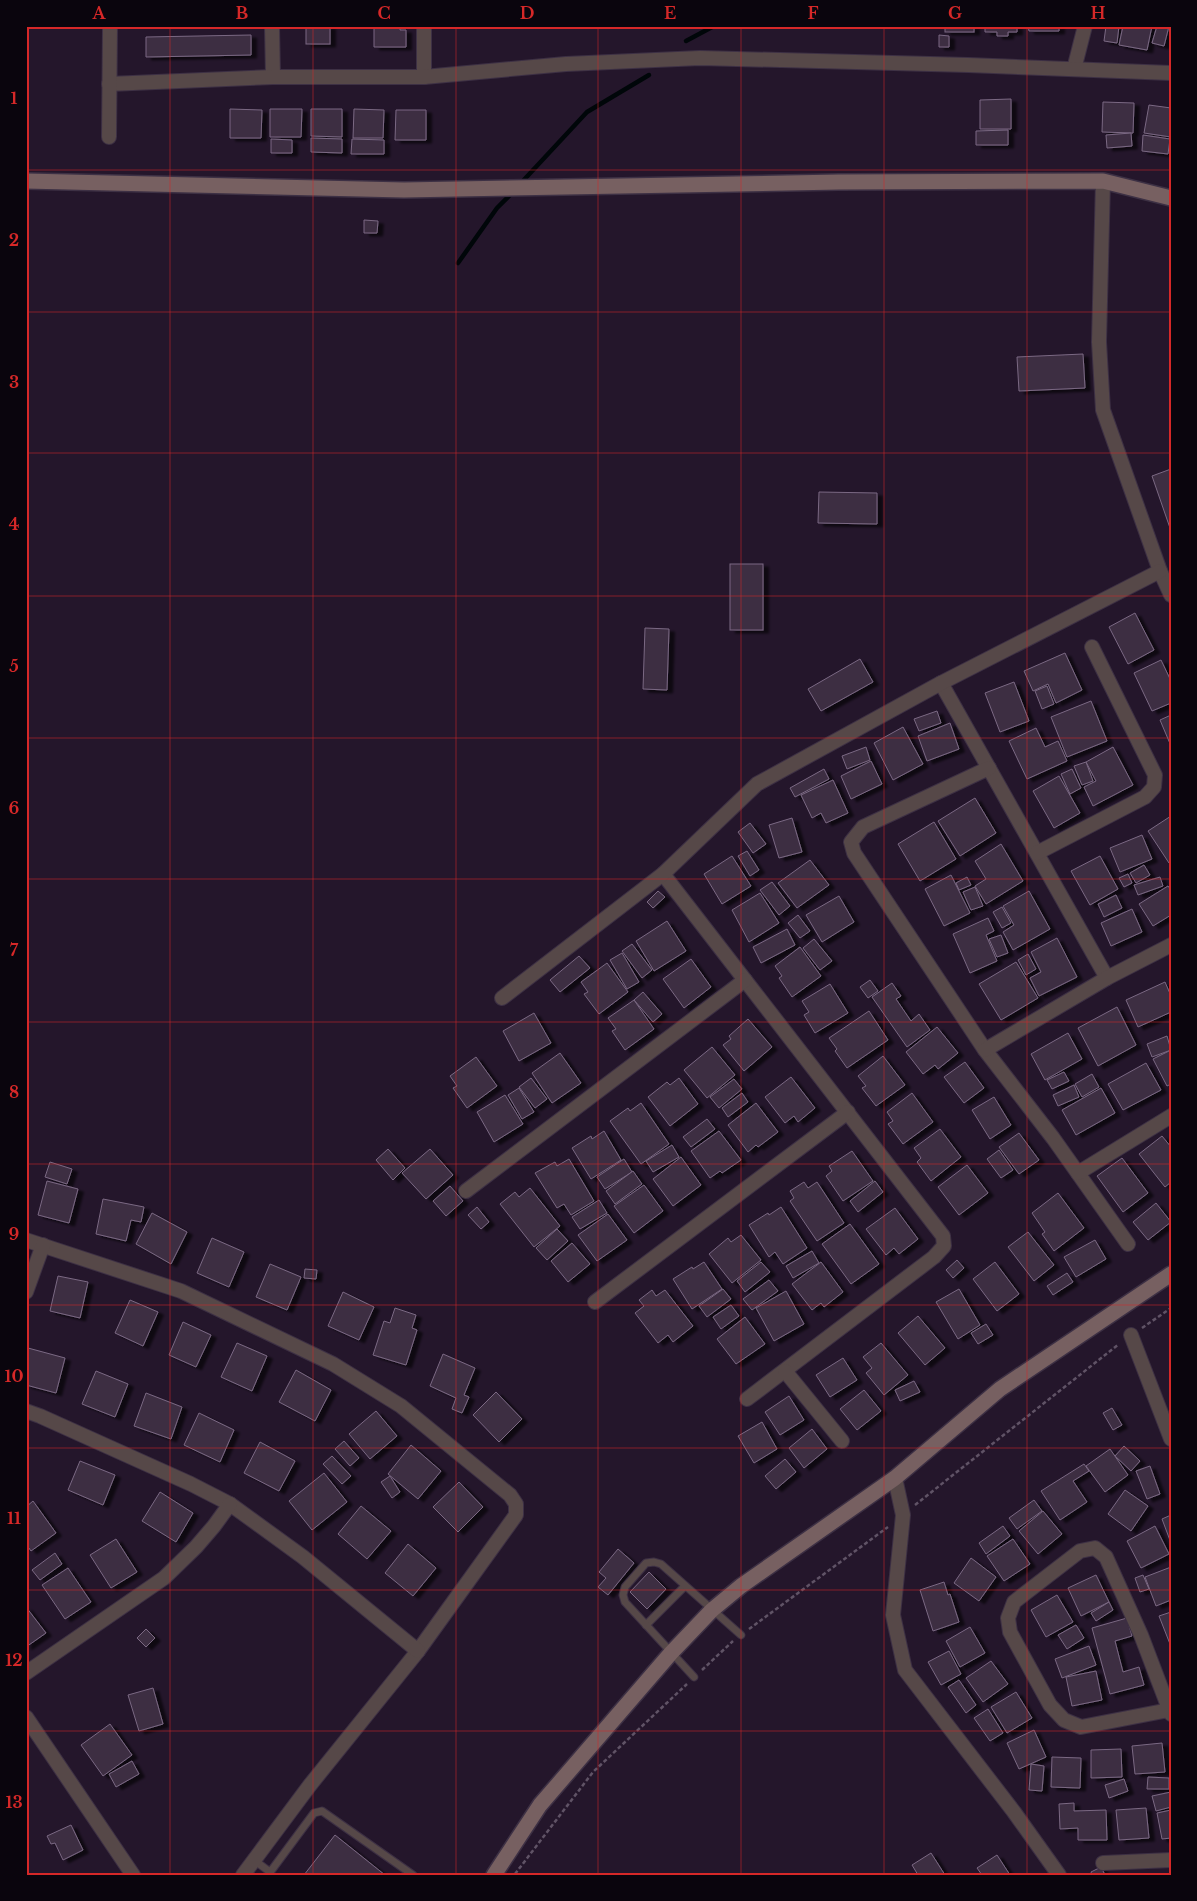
<svg xmlns="http://www.w3.org/2000/svg" width="1197" height="1901" font-family="'Libre Baskerville',serif">
<style>
.lines{fill:none;stroke-linecap:round;stroke-linejoin:round}
.stream{stroke:#000609;stroke-width:4.5}
.building{fill:#3c2d43;stroke:#7b6983;filter:url(#shadow)}
.lane-casing{stroke:#3d3044;stroke-width:9}
.street-casing{stroke:#3d3044;stroke-width:16}
.secondary-casing{stroke:#3d3044;stroke-width:18}
.path{stroke:#605366;stroke-width:2.5;stroke-dasharray:4 2.5;stroke-linecap:butt}
.lane{stroke:#564848;stroke-width:7}
.street{stroke:#564848;stroke-width:14}
.secondary{stroke:#776061;stroke-width:15}
.grid{fill:none;stroke:#d62828;stroke-width:1;stroke-opacity:0.55}
.neatline{fill:none;stroke:#d62828;stroke-width:2}
.grid-label{font-size:16px;text-anchor:middle;font-weight:bold;fill:#d62828}
</style>
<defs>
<filter id="shadow"><feDropShadow dx="5.5" dy="3" stdDeviation="1" flood-color="#0009"/></filter>
</defs>
<rect width="100%" height="100%" fill="#24162b"/>
<g class="lines">
<g class="stream">
<polyline points="686,41 714,26"/>
<polyline points="521,183 587,112 649,75"/>
<polyline points="458,263 497,208 512,193"/>
</g>
</g>
<g class="building">
<rect x="306" y="26" width="24" height="18"/>
<polygon points="374,26 400,26 400,30 406,30 406,47 374,47"/>
<rect x="945" y="26" width="29" height="6"/>
<polygon points="985,26 1017,26 1017,32 1008,32 1008,36 997,36 997,32 985,32"/>
<polygon points="1028,26 1059,26 1059,31 1029,31"/>
<polygon points="1106,26 1119,26 1117,43 1104,41"/>
<polygon points="1123,26 1152,26 1147,50 1119,45"/>
<polygon points="1157,26 1169,26 1164,46 1152,43"/>
<polygon points="251,35 251,55 146,57 146,37"/>
<polygon points="939,35 949,36 949,47 939,47"/>
<polygon points="1011,99 1011,129 980,129 980,100"/>
<polygon points="1103,102 1134,103 1133,133 1102,132"/>
<polygon points="1149,105 1171,108 1171,137 1144,133"/>
<polygon points="230,109 262,110 261,138 230,138"/>
<polygon points="270,109 302,109 301,137 270,137"/>
<polygon points="311,109 342,109 342,137 311,136"/>
<polygon points="354,109 384,110 383,138 353,138"/>
<polygon points="396,110 426,110 426,140 395,140"/>
<polygon points="1008,130 1008,145 976,145 976,131"/>
<polygon points="1131,133 1132,146 1107,148 1106,135"/>
<polygon points="1143,135 1170,139 1168,154 1142,151"/>
<polygon points="311,138 342,139 342,153 311,152"/>
<polygon points="271,139 292,140 292,153 271,153"/>
<polygon points="352,139 384,140 384,154 351,154"/>
<polygon points="364,220 378,221 377,233 364,233"/>
<polygon points="1083,354 1085,388 1019,391 1017,357"/>
<polygon points="1171,469 1171,528 1170,528 1152,476"/>
<polygon points="819,492 877,493 877,524 818,523"/>
<rect x="730" y="564" width="33" height="66"/>
<polygon points="1135,613 1154,650 1128,664 1109,627"/>
<polygon points="645,628 669,629 667,690 643,689"/>
<polygon points="1065,653 1082,690 1056,703 1048,684 1033,691 1024,671"/>
<polygon points="860,659 873,682 821,711 808,689"/>
<polygon points="1161,660 1171,681 1171,703 1152,711 1134,673"/>
<polygon points="1014,682 1029,721 1000,732 985,693"/>
<polygon points="1047,686 1054,704 1042,709 1035,691"/>
<polygon points="1091,701 1107,741 1067,757 1051,717"/>
<polygon points="937,711 941,723 919,731 914,719"/>
<polygon points="1171,715 1171,746 1160,720"/>
<polygon points="950,723 959,749 927,761 918,736"/>
<polygon points="903,727 923,764 893,780 874,743"/>
<polygon points="1036,728 1045,747 1058,741 1067,761 1027,779 1009,741"/>
<polygon points="866,747 870,760 847,769 842,756"/>
<polygon points="1113,747 1133,785 1093,806 1084,787 1096,781 1086,762"/>
<polygon points="871,761 882,784 851,799 841,776"/>
<polygon points="1086,762 1093,781 1082,785 1074,766"/>
<polygon points="824,769 829,779 795,797 790,788"/>
<polygon points="1072,769 1081,788 1070,794 1061,774"/>
<polygon points="1059,776 1080,813 1054,828 1033,791"/>
<polygon points="833,780 848,813 826,823 821,813 812,818 801,795"/>
<polygon points="975,798 996,833 960,856 938,821"/>
<polygon points="1171,816 1171,862 1169,863 1148,831"/>
<polygon points="792,818 802,852 779,858 769,825"/>
<polygon points="934,822 956,859 920,881 898,844"/>
<polygon points="750,823 766,844 753,853 738,832"/>
<polygon points="1142,835 1152,859 1120,872 1110,848"/>
<polygon points="1001,844 1023,881 986,904 975,886 986,879 975,861"/>
<polygon points="747,851 759,870 750,876 738,856"/>
<polygon points="732,856 751,886 722,904 704,874"/>
<polygon points="1100,856 1118,889 1090,905 1071,871"/>
<polygon points="810,860 829,885 797,908 778,883"/>
<polygon points="1144,865 1150,875 1136,883 1130,873"/>
<polygon points="1128,874 1132,883 1124,887 1119,878"/>
<polygon points="951,875 970,913 944,926 925,889"/>
<polygon points="967,877 971,885 959,890 956,883"/>
<polygon points="1160,877 1163,886 1138,895 1134,885"/>
<polygon points="772,882 790,906 779,915 760,890"/>
<polygon points="1168,886 1171,890 1171,915 1153,926 1139,904"/>
<polygon points="975,887 983,906 971,910 963,892"/>
<polygon points="658,891 665,897 653,908 647,902"/>
<polygon points="1029,891 1050,929 1013,950 1003,932 1014,925 1003,906"/>
<polygon points="760,893 779,923 749,942 732,910"/>
<polygon points="1116,895 1122,908 1104,917 1098,904"/>
<polygon points="839,896 854,922 822,942 806,915"/>
<polygon points="1002,907 1011,923 1002,928 993,912"/>
<polygon points="1132,909 1142,932 1111,946 1101,923"/>
<polygon points="798,915 810,931 800,938 788,923"/>
<polygon points="988,918 994,931 986,935 997,961 970,973 953,934"/>
<polygon points="667,921 686,951 654,971 636,941"/>
<polygon points="787,929 795,945 761,963 753,947"/>
<polygon points="1001,935 1008,953 997,957 989,939"/>
<polygon points="1057,938 1077,977 1039,996 1030,978 1041,972 1031,952"/>
<polygon points="814,939 832,961 820,970 803,948"/>
<polygon points="632,944 652,970 642,978 622,951"/>
<polygon points="800,947 821,976 792,997 779,978 782,976 775,966"/>
<polygon points="622,953 639,982 627,989 610,960"/>
<polygon points="1028,954 1036,969 1026,975 1018,960"/>
<polygon points="579,956 590,968 560,992 550,980"/>
<polygon points="691,959 711,987 684,1008 663,979"/>
<polygon points="1016,962 1038,998 1001,1020 979,984"/>
<polygon points="607,963 628,992 599,1014 584,994 588,992 581,982"/>
<polygon points="870,980 878,991 868,998 860,987"/>
<polygon points="1165,982 1171,996 1171,1012 1138,1027 1126,1000"/>
<polygon points="892,983 901,996 896,999 911,1021 919,1014 930,1030 907,1047 872,997"/>
<polygon points="830,984 848,1013 815,1033 804,1015 809,1012 802,1001"/>
<polygon points="643,992 662,1014 653,1022 634,1000"/>
<polygon points="634,1000 654,1029 625,1050 612,1031 616,1029 608,1018"/>
<polygon points="1117,1007 1136,1045 1098,1066 1078,1028"/>
<polygon points="869,1011 888,1040 847,1068 835,1051 837,1049 829,1038"/>
<polygon points="534,1013 551,1043 519,1061 503,1031"/>
<polygon points="748,1019 772,1047 744,1071 723,1045 731,1039 729,1036"/>
<polygon points="937,1027 958,1053 938,1069 935,1065 923,1074 906,1052"/>
<polygon points="1068,1033 1082,1059 1045,1080 1031,1054"/>
<polygon points="1167,1036 1171,1050 1152,1057 1147,1044"/>
<polygon points="712,1047 735,1075 707,1098 684,1070"/>
<polygon points="1171,1050 1171,1084 1167,1086 1153,1059"/>
<polygon points="560,1053 581,1083 552,1103 532,1073"/>
<polygon points="883,1056 905,1085 876,1106 862,1088 866,1086 858,1076"/>
<polygon points="476,1057 497,1086 467,1108 453,1088 457,1086 450,1076"/>
<polygon points="965,1062 984,1088 964,1103 944,1077"/>
<polygon points="1146,1063 1161,1090 1123,1110 1108,1084"/>
<polygon points="1064,1072 1069,1081 1052,1089 1047,1080"/>
<polygon points="1092,1074 1099,1087 1082,1097 1075,1084"/>
<polygon points="791,1077 815,1108 798,1122 794,1116 785,1123 765,1097"/>
<polygon points="531,1078 547,1099 535,1108 519,1087"/>
<polygon points="679,1078 698,1104 670,1126 648,1097 667,1082 670,1085"/>
<polygon points="734,1079 742,1089 719,1108 710,1097"/>
<polygon points="1074,1085 1079,1097 1058,1106 1053,1095"/>
<polygon points="519,1088 534,1112 522,1119 508,1095"/>
<polygon points="1101,1088 1115,1113 1076,1135 1062,1110"/>
<polygon points="742,1093 748,1102 728,1117 722,1108"/>
<polygon points="912,1093 933,1122 903,1144 888,1124 893,1121 887,1112"/>
<polygon points="505,1095 523,1124 494,1142 477,1112"/>
<polygon points="994,1097 1011,1125 990,1139 972,1110"/>
<polygon points="641,1103 669,1144 641,1164 610,1121 628,1108 630,1111"/>
<polygon points="756,1103 778,1132 758,1147 756,1145 748,1152 728,1125"/>
<polygon points="707,1119 715,1129 691,1147 683,1137"/>
<polygon points="940,1129 961,1157 931,1181 917,1162 921,1158 914,1148"/>
<polygon points="604,1131 621,1160 591,1179 572,1148 591,1136 592,1139"/>
<polygon points="719,1131 741,1160 722,1173 720,1171 710,1178 691,1151"/>
<polygon points="1019,1133 1039,1160 1019,1174 999,1147"/>
<polygon points="1162,1136 1171,1147 1171,1182 1165,1187 1139,1154"/>
<polygon points="672,1145 679,1157 653,1172 646,1161"/>
<polygon points="388,1149 405,1168 393,1180 376,1160"/>
<polygon points="430,1149 453,1175 426,1199 402,1173"/>
<polygon points="999,1150 1013,1170 1001,1178 987,1159"/>
<polygon points="852,1151 873,1181 843,1201 826,1176 832,1171 829,1166"/>
<polygon points="681,1157 701,1185 673,1206 653,1179"/>
<polygon points="1122,1158 1148,1193 1123,1212 1097,1176"/>
<polygon points="569,1159 594,1201 571,1215 564,1204 557,1208 535,1173 555,1162 557,1166"/>
<polygon points="624,1159 632,1172 605,1189 597,1177"/>
<polygon points="50,1162 72,1169 67,1184 45,1177"/>
<polygon points="967,1165 988,1193 959,1215 938,1187"/>
<polygon points="633,1171 642,1184 615,1204 606,1191"/>
<polygon points="47,1181 78,1189 69,1223 38,1215"/>
<polygon points="875,1181 883,1192 858,1212 850,1201"/>
<polygon points="804,1182 808,1188 817,1182 844,1223 817,1241 790,1201 794,1198 790,1191"/>
<polygon points="644,1185 663,1211 634,1233 614,1206"/>
<polygon points="450,1186 463,1201 446,1216 433,1201"/>
<polygon points="530,1188 560,1226 534,1247 500,1204 515,1192 519,1197"/>
<polygon points="1058,1193 1084,1228 1054,1251 1042,1234 1045,1232 1032,1213"/>
<polygon points="103,1199 144,1207 141,1222 131,1220 126,1241 96,1234"/>
<polygon points="599,1200 607,1213 580,1229 572,1217"/>
<polygon points="1156,1203 1171,1222 1148,1240 1133,1222"/>
<polygon points="477,1207 489,1222 481,1229 468,1215"/>
<polygon points="781,1207 807,1248 783,1264 775,1252 769,1257 749,1225 768,1213 769,1215"/>
<polygon points="895,1208 918,1239 899,1254 894,1248 886,1255 866,1229"/>
<polygon points="152,1213 187,1232 171,1264 136,1244"/>
<polygon points="608,1214 627,1240 597,1261 578,1235"/>
<polygon points="850,1224 879,1264 851,1284 822,1244"/>
<polygon points="557,1229 568,1241 547,1260 536,1248"/>
<polygon points="1028,1232 1054,1265 1034,1281 1008,1247"/>
<polygon points="741,1235 761,1260 732,1283 709,1254 728,1238 731,1242"/>
<polygon points="212,1238 244,1252 229,1287 197,1273"/>
<polygon points="1095,1240 1106,1259 1076,1277 1064,1257"/>
<polygon points="572,1243 590,1264 568,1282 551,1261"/>
<polygon points="812,1251 819,1263 793,1278 786,1266"/>
<polygon points="957,1260 964,1268 953,1278 946,1270"/>
<polygon points="704,1262 722,1289 692,1309 673,1279 692,1267 693,1269"/>
<polygon points="761,1262 770,1272 745,1292 737,1281"/>
<polygon points="821,1262 843,1292 824,1307 821,1303 812,1310 792,1284"/>
<polygon points="995,1262 1019,1294 997,1311 973,1279"/>
<polygon points="270,1264 301,1277 287,1310 256,1297"/>
<polygon points="305,1269 317,1270 316,1279 304,1278"/>
<polygon points="1067,1273 1073,1282 1053,1295 1047,1286"/>
<polygon points="58,1276 88,1282 80,1318 50,1311"/>
<polygon points="769,1280 778,1291 752,1310 743,1299"/>
<polygon points="723,1289 731,1299 707,1317 699,1306"/>
<polygon points="959,1289 980,1325 958,1339 936,1302"/>
<polygon points="652,1290 656,1296 665,1290 693,1326 673,1342 668,1335 658,1343 635,1313 644,1306 639,1300"/>
<polygon points="786,1291 804,1324 774,1341 756,1308"/>
<polygon points="343,1292 374,1307 359,1340 328,1326"/>
<polygon points="130,1300 158,1312 143,1346 115,1333"/>
<polygon points="731,1305 739,1316 721,1329 713,1317"/>
<polygon points="395,1308 416,1315 412,1328 417,1330 406,1365 373,1355 384,1321 390,1323"/>
<polygon points="918,1316 945,1348 925,1365 898,1333"/>
<polygon points="745,1317 765,1344 736,1364 717,1339"/>
<polygon points="183,1322 211,1335 196,1367 169,1355"/>
<polygon points="986,1324 993,1335 978,1344 971,1333"/>
<polygon points="237,1343 267,1356 252,1391 221,1377"/>
<polygon points="881,1343 908,1375 884,1395 866,1373 872,1368 863,1357"/>
<polygon points="28,1348 65,1358 56,1393 26,1385"/>
<polygon points="443,1354 475,1368 464,1395 469,1397 462,1413 452,1409 456,1398 430,1386"/>
<polygon points="843,1358 857,1380 830,1397 816,1375"/>
<polygon points="296,1370 331,1390 315,1421 279,1402"/>
<polygon points="96,1371 128,1384 115,1417 82,1404"/>
<polygon points="914,1381 920,1392 900,1401 895,1390"/>
<polygon points="864,1390 881,1411 857,1430 840,1409"/>
<polygon points="496,1392 522,1419 499,1442 473,1415"/>
<polygon points="146,1393 182,1407 171,1439 134,1426"/>
<polygon points="789,1396 804,1420 780,1435 765,1412"/>
<polygon points="1112,1408 1122,1425 1113,1430 1103,1413"/>
<polygon points="376,1411 397,1436 370,1459 349,1434"/>
<polygon points="199,1413 234,1430 220,1462 184,1445"/>
<polygon points="762,1422 777,1449 754,1463 738,1436"/>
<polygon points="812,1429 827,1449 804,1468 789,1448"/>
<polygon points="344,1441 359,1458 350,1466 335,1449"/>
<polygon points="260,1442 295,1461 279,1491 244,1473"/>
<polygon points="411,1445 441,1471 418,1499 388,1474"/>
<polygon points="1124,1446 1140,1461 1131,1471 1115,1456"/>
<polygon points="1110,1449 1128,1475 1105,1492 1086,1466"/>
<polygon points="332,1456 351,1476 342,1484 323,1464"/>
<polygon points="785,1459 796,1472 776,1489 765,1476"/>
<polygon points="80,1461 115,1475 103,1505 68,1490"/>
<polygon points="1084,1464 1089,1471 1073,1481 1087,1502 1060,1520 1041,1491"/>
<polygon points="1150,1466 1160,1494 1147,1499 1136,1471"/>
<polygon points="324,1473 347,1502 312,1530 289,1501"/>
<polygon points="390,1476 400,1492 392,1498 381,1482"/>
<polygon points="459,1482 483,1507 458,1532 433,1507"/>
<polygon points="1125,1490 1148,1506 1131,1531 1108,1514"/>
<polygon points="160,1492 193,1513 176,1542 142,1521"/>
<polygon points="1034,1500 1042,1511 1017,1529 1009,1518"/>
<polygon points="33,1501 56,1533 31,1551 26,1544 26,1507"/>
<polygon points="361,1506 391,1531 367,1559 338,1534"/>
<polygon points="1043,1511 1062,1534 1038,1554 1019,1531"/>
<polygon points="1171,1515 1171,1543 1162,1519"/>
<polygon points="1003,1526 1010,1536 986,1554 979,1543"/>
<polygon points="1155,1526 1169,1554 1141,1568 1127,1541"/>
<polygon points="116,1539 137,1572 111,1588 90,1555"/>
<polygon points="1013,1539 1030,1564 1004,1581 987,1556"/>
<polygon points="408,1544 436,1568 413,1596 385,1573"/>
<polygon points="618,1549 634,1563 608,1595 598,1587 606,1578 599,1572"/>
<polygon points="55,1553 62,1564 40,1580 32,1570"/>
<polygon points="971,1558 996,1577 979,1601 954,1583"/>
<polygon points="1171,1567 1171,1600 1156,1606 1145,1577"/>
<polygon points="68,1568 91,1602 65,1619 42,1585"/>
<polygon points="649,1572 666,1589 647,1609 630,1592"/>
<polygon points="1096,1575 1109,1602 1081,1616 1068,1588"/>
<polygon points="1143,1575 1149,1589 1140,1592 1135,1578"/>
<polygon points="944,1582 948,1595 950,1594 959,1622 933,1631 920,1590"/>
<polygon points="1057,1595 1073,1622 1046,1637 1031,1610"/>
<polygon points="1109,1602 1113,1610 1096,1621 1091,1613"/>
<polygon points="26,1607 46,1633 26,1647"/>
<polygon points="1171,1612 1171,1644 1170,1644 1159,1616"/>
<polygon points="1127,1618 1132,1636 1115,1641 1123,1672 1139,1667 1144,1685 1110,1694 1092,1628"/>
<polygon points="1076,1625 1084,1638 1067,1649 1058,1635"/>
<polygon points="970,1627 985,1653 960,1667 946,1641"/>
<polygon points="146,1629 155,1638 146,1647 137,1638"/>
<polygon points="1089,1646 1096,1665 1062,1678 1055,1659"/>
<polygon points="949,1651 961,1674 941,1685 928,1662"/>
<polygon points="991,1661 1008,1684 983,1702 966,1678"/>
<polygon points="1096,1671 1102,1700 1072,1706 1066,1677"/>
<polygon points="959,1680 976,1705 966,1713 948,1687"/>
<polygon points="153,1688 163,1724 139,1731 128,1695"/>
<polygon points="1016,1692 1032,1718 1007,1733 991,1707"/>
<polygon points="988,1709 1003,1733 990,1741 974,1718"/>
<polygon points="110,1724 132,1755 103,1776 81,1745"/>
<polygon points="1034,1730 1046,1757 1019,1769 1007,1743"/>
<polygon points="1162,1743 1165,1772 1135,1774 1132,1746"/>
<polygon points="1121,1749 1122,1777 1091,1778 1091,1750"/>
<polygon points="1052,1757 1081,1758 1080,1788 1051,1787"/>
<polygon points="132,1761 139,1774 116,1787 109,1774"/>
<polygon points="1031,1764 1044,1766 1042,1791 1029,1790"/>
<polygon points="1148,1777 1169,1778 1169,1789 1147,1789"/>
<polygon points="1124,1779 1128,1791 1109,1798 1105,1785"/>
<polygon points="1171,1792 1171,1807 1156,1811 1152,1796"/>
<polygon points="1074,1803 1074,1811 1106,1810 1107,1840 1078,1840 1078,1828 1060,1829 1059,1804"/>
<polygon points="1146,1808 1149,1838 1119,1840 1116,1810"/>
<polygon points="1171,1810 1171,1838 1162,1839 1157,1813"/>
<polygon points="71,1825 83,1850 63,1860 55,1843 51,1844 47,1836"/>
<polygon points="335,1835 385,1875 304,1875"/>
<polygon points="931,1853 945,1875 918,1875 912,1865"/>
<polygon points="997,1855 1010,1875 982,1875 977,1868"/>
<polygon points="1101,1867 1105,1875 1092,1875 1091,1872"/>
</g>
<g class="lines">
<defs>
<g id="lane">
<polyline points="646,1625 685,1586"/>
<polyline points="694,1677 625,1602 623,1595 625,1587 646,1563 654,1562 661,1564 741,1635"/>
<polyline points="254,1860 270,1872"/>
<polyline points="268,1875 314,1813 322,1811 413,1875"/>
</g>
<g id="street">
<polyline points="272,26 273,77"/>
<polyline points="1074,69 1085,26"/>
<polyline points="424,77 424,26"/>
<polyline points="109,84 273,77 424,77 566,64 700,58 968,65 1171,73"/>
<polyline points="109,137 110,26"/>
<polyline points="1103,181 1099,342 1103,410 1160,571 1171,595"/>
<polyline points="941,683 1107,978"/>
<polyline points="989,768 863,827 851,842 854,853 985,1050 1053,1138 1128,1244"/>
<polyline points="1037,853 1145,797 1154,787 1155,775 1092,647"/>
<polyline points="663,874 943,1236 944,1246 934,1257 747,1399"/>
<polyline points="502,998 663,874 757,784 941,683 1160,571"/>
<polyline points="985,1050 1107,978 1171,945"/>
<polyline points="1078,1173 1171,1116"/>
<polyline points="466,1191 745,980"/>
<polyline points="26,1240 181,1291 333,1364 401,1406 510,1495 516,1504 516,1515 418,1651 310,1785 243,1875"/>
<polyline points="26,1292 43,1245"/>
<polyline points="595,1302 848,1112"/>
<polyline points="1131,1335 1171,1439"/>
<polyline points="785,1371 842,1441"/>
<polyline points="26,1411 40,1416 191,1484 230,1504 303,1557 418,1651"/>
<polyline points="895,1478 903,1515 893,1615 905,1670 1014,1812 1059,1875"/>
<polyline points="26,1673 164,1578 196,1547 214,1526 230,1504"/>
<polyline points="1169,1710 1081,1727 1064,1720 1050,1705 1010,1632 1008,1618 1014,1602 1080,1551 1095,1548 1106,1557 1141,1635 1171,1714"/>
<polyline points="26,1717 133,1875"/>
<polyline points="1103,1863 1171,1860"/>
</g>
<g id="secondary">
<polyline points="26,181 404,190 839,182 1103,181 1171,198"/>
<polyline points="494,1875 540,1805 671,1653 712,1610 741,1586 895,1478 1000,1389 1171,1274"/>
</g>
</defs>
<use href="#lane" class="lane-casing"/>
<use href="#street" class="street-casing"/>
<use href="#secondary" class="secondary-casing"/>
<g class="path">
<polyline points="1142,1328 1171,1308"/>
<polyline points="915,1505 1119,1344"/>
<polyline points="749,1629 888,1527"/>
<polyline points="702,1670 733,1641"/>
<polyline points="515,1874 593,1772 687,1684"/>
</g>
<use href="#lane" class="lane"/>
<use href="#street" class="street"/>
<use href="#secondary" class="secondary"/>
</g>
<path class="grid" d="M170,26V1875M313,26V1875M456,26V1875M598,26V1875M741,26V1875M884,26V1875M1027,26V1875M26,170H1171M26,312H1171M26,453H1171M26,596H1171M26,738H1171M26,879H1171M26,1022H1171M26,1164H1171M26,1305H1171M26,1448H1171M26,1590H1171M26,1731H1171"/>
<rect width="1197" height="1901" fill="none" stroke="#0a050d" stroke-width="55"/>
<rect x="28" y="28" width="1142" height="1846" class="neatline"/>
<g class="grid-label">
<text x="99" y="19">A</text>
<text x="242" y="19">B</text>
<text x="384" y="19">C</text>
<text x="527" y="19">D</text>
<text x="670" y="19">E</text>
<text x="813" y="19">F</text>
<text x="955" y="19">G</text>
<text x="1098" y="19">H</text>
<text x="14" y="104">1</text>
<text x="14" y="246">2</text>
<text x="14" y="388">3</text>
<text x="14" y="530">4</text>
<text x="14" y="672">5</text>
<text x="14" y="814">6</text>
<text x="14" y="956">7</text>
<text x="14" y="1098">8</text>
<text x="14" y="1240">9</text>
<text x="14" y="1382">10</text>
<text x="14" y="1524">11</text>
<text x="14" y="1666">12</text>
<text x="14" y="1808">13</text>
</g>
</svg>
